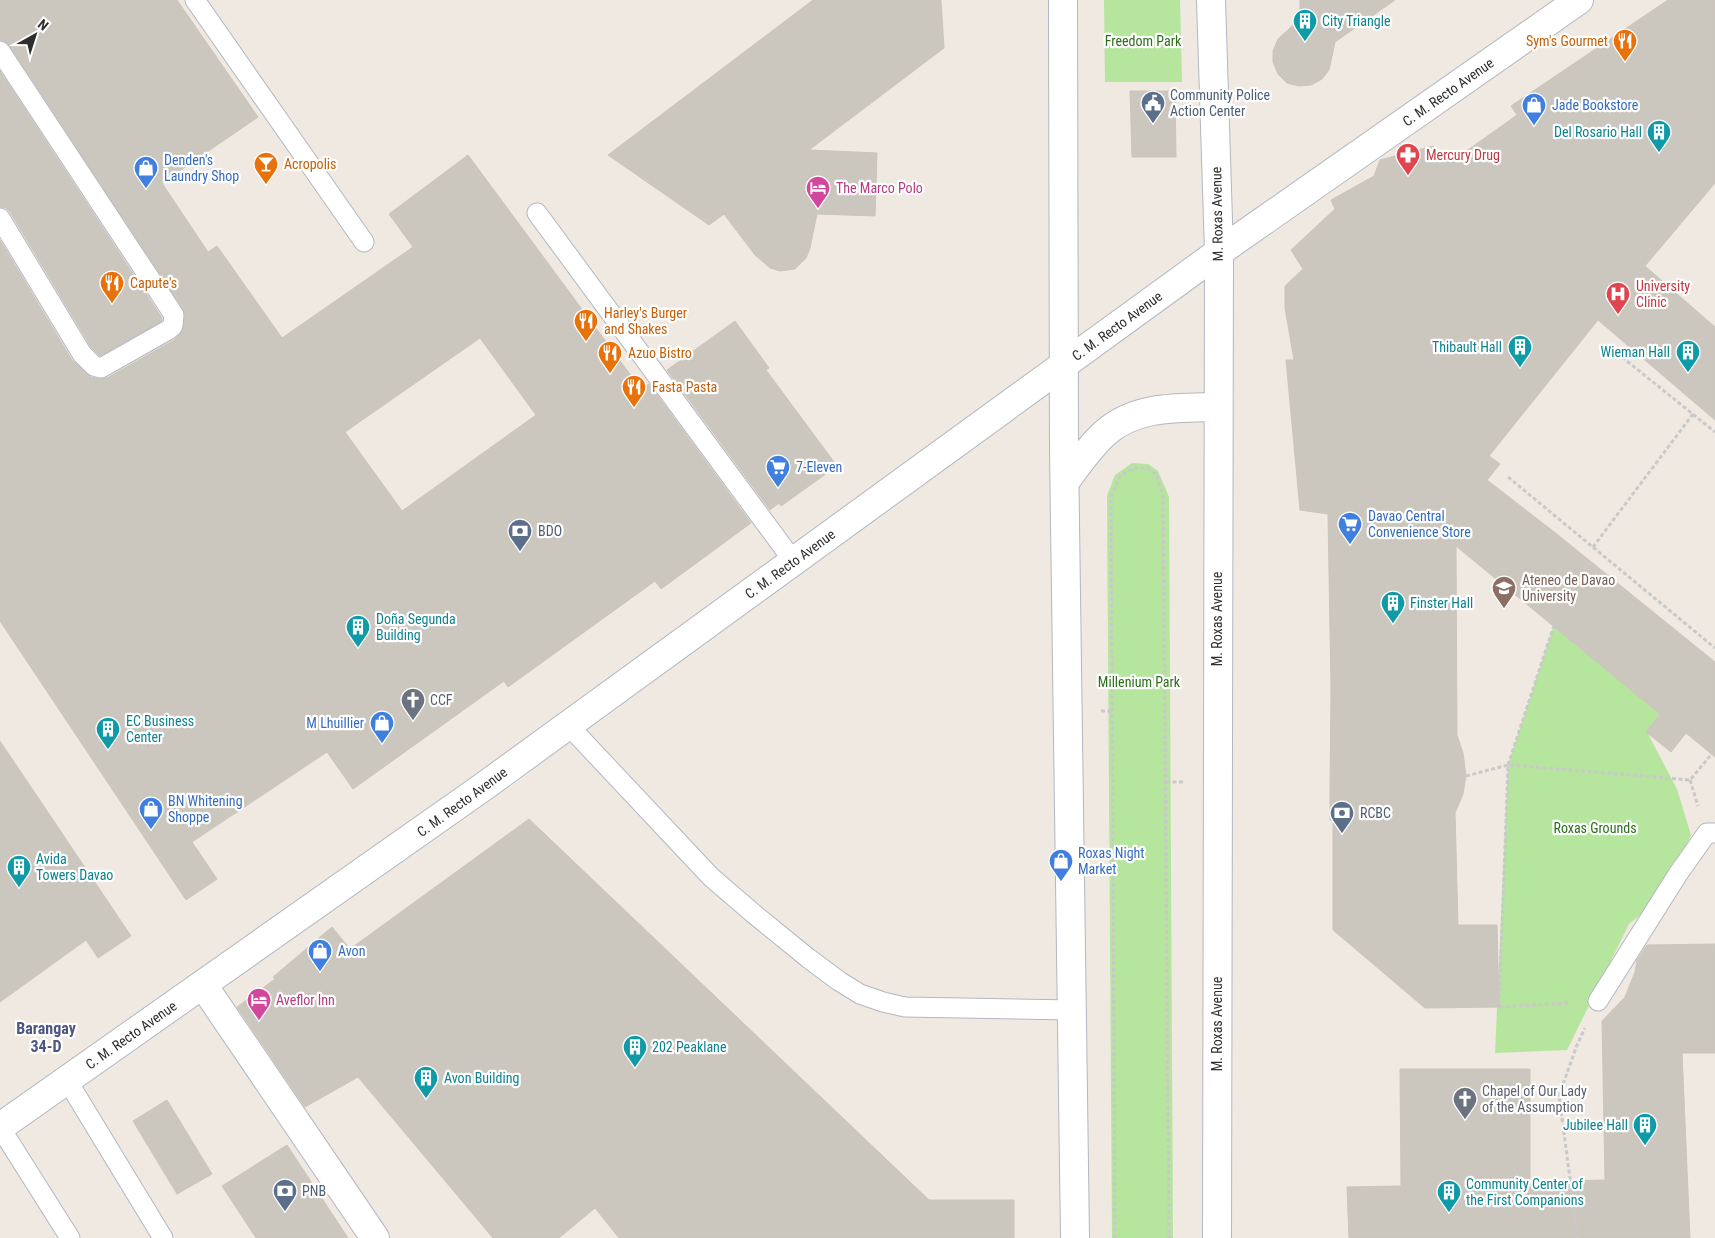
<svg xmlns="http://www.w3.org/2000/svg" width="1715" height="1238" font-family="'Roboto Condensed',sans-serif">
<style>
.green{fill:#b6e59e}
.building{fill:#cbc7bf;stroke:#cbc5ba;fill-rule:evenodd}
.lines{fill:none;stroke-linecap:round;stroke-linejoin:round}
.lane-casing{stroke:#b4b7c1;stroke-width:21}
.street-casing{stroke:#b4b7c1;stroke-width:30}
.secondary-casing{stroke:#b4b7c1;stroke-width:30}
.path{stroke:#c9c9c9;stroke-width:3;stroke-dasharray:4 2.5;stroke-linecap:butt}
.lane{stroke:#fff;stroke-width:19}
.street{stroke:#fff;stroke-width:28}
.secondary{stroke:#fff;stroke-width:28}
.labels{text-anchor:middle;stroke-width:4.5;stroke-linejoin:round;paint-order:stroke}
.culture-label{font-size:14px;fill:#0d838f;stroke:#fff;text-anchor:start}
.park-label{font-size:14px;fill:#2c6e1b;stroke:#fff}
.food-label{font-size:14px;fill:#c56008;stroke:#fff;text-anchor:start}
.street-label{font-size:14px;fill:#2e2e2e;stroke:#fff}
.service-label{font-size:14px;fill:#4e5e75;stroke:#fff;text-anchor:start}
.shop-label{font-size:14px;fill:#366cbe;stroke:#fff;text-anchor:start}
.health-label{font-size:14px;fill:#be3a42;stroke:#fff;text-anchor:start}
.hotel-label{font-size:14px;fill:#b23c85;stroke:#fff;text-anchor:start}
.education-label{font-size:14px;fill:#785e54;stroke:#fff;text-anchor:start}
.worship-label{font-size:14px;fill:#5b616d;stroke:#fff;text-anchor:start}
.quarter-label{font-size:16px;font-weight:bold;fill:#4d5680;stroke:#fff}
</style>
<rect width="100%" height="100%" fill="#efe9e1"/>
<g class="green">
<polygon points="1104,0 1180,0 1182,82 1105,82"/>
<polygon points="1132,463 1148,464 1158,471 1169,497 1173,1238 1112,1238 1107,496 1115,475"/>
<polygon points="1554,625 1660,714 1647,732 1677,789 1691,835 1662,897 1629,924 1567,1050 1495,1053 1508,765"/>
</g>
<g class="building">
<path d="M0,0H177L258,117L162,183L208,252L217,246L282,338L413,247L389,214L468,155L641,389L649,384L751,523L661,589L655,581L508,687L504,681L353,789L327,752L192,842L217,879L186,900L0,621V240L72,360L91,377L102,379L107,378L174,340L183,331L185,316L183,309L9,45L5,41L0,40ZM480,338L536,415L402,511L345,432Z"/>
<polygon points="813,0 941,0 944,48 809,150 877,153 875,216 817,214 810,248 806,258 795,269 780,271 770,268 755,255 724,214 709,225 608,155"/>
<polygon points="1300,0 1395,0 1335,42 1329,70 1322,79 1311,85 1299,86 1287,83 1278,74 1273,62 1273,51 1278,39 1300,19"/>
<polygon points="1668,0 1715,0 1715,183 1645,266 1715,327 1715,420 1598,320 1489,456 1500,464 1487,480 1558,535 1715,662 1715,757 1686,733 1671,752 1646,732 1660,714 1456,546 1457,735 1463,753 1466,776 1463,794 1455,813 1458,925 1497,925 1499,1007 1425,1008 1333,930 1333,820 1330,820 1330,789 1331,688 1328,514 1300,510 1286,360 1294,360 1285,308 1285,286 1303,269 1291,250 1335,209 1331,200 1374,176 1380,160 1433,146 1451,162 1517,115 1511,106"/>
<polygon points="0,71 162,318 162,321 100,356 91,347 10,212 6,208 0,207"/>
<polygon points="1130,91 1175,91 1176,157 1132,157"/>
<polygon points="735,321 769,368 766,370 837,466 781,506 779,503 770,510 667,370"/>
<polygon points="0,741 131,936 98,958 86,940 0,1002"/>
<polygon points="529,819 929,1200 1014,1200 1014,1238 619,1238 595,1208 559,1238 493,1238 358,1077 305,1107 237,1007 275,979 273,977 332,927 350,949"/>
<polygon points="1715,944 1715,1053 1682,1053 1690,1238 1349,1238 1347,1187 1401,1186 1400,1069 1530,1069 1530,1182 1605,1180 1602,1021 1625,997 1635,972 1637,960 1647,945"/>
<polygon points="167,1100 212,1174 177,1194 133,1121"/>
<polygon points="287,1145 348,1238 256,1238 222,1186"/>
</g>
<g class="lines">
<defs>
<g id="lane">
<polyline points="195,0 364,242"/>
<polyline points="0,51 174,315 173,326 168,330 101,368 94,366 82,354 0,218"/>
<polyline points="537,213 794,562"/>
<polyline points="568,725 711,877 754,914 808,958 839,981 860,994 883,1002 905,1007 1072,1010"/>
<polyline points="1598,1001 1678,874 1707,833 1715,833"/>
<polyline points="67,1080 163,1238"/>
<polyline points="0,1127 70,1238"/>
</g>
<polyline id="street" points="203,985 375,1238"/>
<g id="secondary">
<polyline points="1063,0 1064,450 1075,1238"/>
<polyline points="1211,0 1219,252 1217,1238"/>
<path d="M1065,482C1077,465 1089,448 1104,434C1135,405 1179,408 1218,407"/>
<polyline points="0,1127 483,787 1219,252 1579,0"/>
</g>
</defs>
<use href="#lane" class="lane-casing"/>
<use href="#street" class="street-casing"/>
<use href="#secondary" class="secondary-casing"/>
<g class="path">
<polyline points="1612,349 1715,432"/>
<polyline points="1508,477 1715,648"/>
<polyline points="1593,547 1693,414"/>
<polyline points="1554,625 1508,765 1499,1007 1569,1003"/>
<polyline points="1101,711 1113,711"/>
<polyline points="1466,776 1508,765 1690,780 1710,756"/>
<polyline points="1690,780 1698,806"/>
<polyline points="1166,782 1184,782"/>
<polyline points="1115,1238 1111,497 1120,476 1133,468 1147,468 1156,474 1163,496 1169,1238"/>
<polyline points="1578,1238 1559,1096 1577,1045 1585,1028"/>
</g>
<use href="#lane" class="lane"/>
<use href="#street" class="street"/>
<use href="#secondary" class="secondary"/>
</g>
<defs>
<symbol id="building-pin" viewBox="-11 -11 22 30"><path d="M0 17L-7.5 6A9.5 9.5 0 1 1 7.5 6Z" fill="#0f9aa8" stroke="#fff"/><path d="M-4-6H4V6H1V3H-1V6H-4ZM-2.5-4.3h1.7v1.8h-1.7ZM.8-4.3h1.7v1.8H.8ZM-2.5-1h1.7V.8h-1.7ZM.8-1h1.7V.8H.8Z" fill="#fff"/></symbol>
<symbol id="restaurant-pin" viewBox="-11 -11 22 30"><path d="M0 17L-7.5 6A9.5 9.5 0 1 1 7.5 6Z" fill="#e8710a" stroke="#fff"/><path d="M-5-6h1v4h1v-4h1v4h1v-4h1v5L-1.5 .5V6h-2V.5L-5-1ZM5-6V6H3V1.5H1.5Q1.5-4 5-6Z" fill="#fff"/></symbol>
<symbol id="civic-pin" viewBox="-11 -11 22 30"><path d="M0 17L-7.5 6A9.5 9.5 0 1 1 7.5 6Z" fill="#5c6f8a" stroke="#fff"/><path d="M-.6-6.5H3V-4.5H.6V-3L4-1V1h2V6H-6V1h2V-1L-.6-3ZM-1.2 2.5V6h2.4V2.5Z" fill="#fff"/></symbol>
<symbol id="shop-pin" viewBox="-11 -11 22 30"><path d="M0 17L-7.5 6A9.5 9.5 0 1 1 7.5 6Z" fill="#3f7fe0" stroke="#fff"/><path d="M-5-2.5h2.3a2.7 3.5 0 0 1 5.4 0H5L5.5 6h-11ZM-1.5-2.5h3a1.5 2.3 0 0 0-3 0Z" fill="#fff"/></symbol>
<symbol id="pharmacy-pin" viewBox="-11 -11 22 30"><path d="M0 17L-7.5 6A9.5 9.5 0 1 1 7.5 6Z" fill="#e0444e" stroke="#fff"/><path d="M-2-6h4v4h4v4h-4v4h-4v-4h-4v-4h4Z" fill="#fff"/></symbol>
<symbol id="bar-pin" viewBox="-11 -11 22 30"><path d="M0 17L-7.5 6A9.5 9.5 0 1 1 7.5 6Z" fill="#e8710a" stroke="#fff"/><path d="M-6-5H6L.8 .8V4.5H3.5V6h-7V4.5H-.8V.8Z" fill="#fff"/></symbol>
<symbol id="hotel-pin" viewBox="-11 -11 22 30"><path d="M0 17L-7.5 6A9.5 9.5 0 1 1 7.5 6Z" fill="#d1479c" stroke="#fff"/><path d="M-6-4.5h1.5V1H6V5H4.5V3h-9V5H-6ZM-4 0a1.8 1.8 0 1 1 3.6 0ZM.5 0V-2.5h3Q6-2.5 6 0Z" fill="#fff"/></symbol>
<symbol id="hospital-pin" viewBox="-11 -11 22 30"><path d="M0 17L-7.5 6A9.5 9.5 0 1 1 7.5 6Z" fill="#e0444e" stroke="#fff"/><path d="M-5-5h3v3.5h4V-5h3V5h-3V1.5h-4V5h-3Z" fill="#fff"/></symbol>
<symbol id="supermarket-pin" viewBox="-11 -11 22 30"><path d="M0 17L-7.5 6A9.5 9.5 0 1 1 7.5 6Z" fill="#3f7fe0" stroke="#fff"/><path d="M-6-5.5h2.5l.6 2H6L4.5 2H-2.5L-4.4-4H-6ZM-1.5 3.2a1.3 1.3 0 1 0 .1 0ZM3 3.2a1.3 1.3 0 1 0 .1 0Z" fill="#fff"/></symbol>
<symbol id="bank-pin" viewBox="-11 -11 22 30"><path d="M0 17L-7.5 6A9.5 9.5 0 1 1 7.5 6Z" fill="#5c6f8a" stroke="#fff"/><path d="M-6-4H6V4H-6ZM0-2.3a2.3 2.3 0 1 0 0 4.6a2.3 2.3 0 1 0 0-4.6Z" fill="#fff"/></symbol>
<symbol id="university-pin" viewBox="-11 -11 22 30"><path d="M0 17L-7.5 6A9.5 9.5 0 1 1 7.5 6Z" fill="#8d6e63" stroke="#fff"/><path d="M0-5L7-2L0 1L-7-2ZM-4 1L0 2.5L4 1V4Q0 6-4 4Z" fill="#fff"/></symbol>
<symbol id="church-pin" viewBox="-11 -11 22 30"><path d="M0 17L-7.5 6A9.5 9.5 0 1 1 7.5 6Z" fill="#6b7280" stroke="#fff"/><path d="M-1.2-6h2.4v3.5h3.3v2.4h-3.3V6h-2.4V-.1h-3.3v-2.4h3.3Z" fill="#fff"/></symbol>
</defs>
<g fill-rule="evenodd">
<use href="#building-pin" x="1291" y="7" width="28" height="38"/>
<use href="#restaurant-pin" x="1611" y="27" width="28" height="38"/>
<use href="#civic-pin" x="1139" y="89" width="28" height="38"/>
<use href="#shop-pin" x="1520" y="91" width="28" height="38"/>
<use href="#building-pin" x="1645" y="118" width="28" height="38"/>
<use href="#pharmacy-pin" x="1394" y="141" width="28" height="38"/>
<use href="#bar-pin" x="252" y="150" width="28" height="38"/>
<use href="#shop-pin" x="132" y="154" width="28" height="38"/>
<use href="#hotel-pin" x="804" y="174" width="28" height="38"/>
<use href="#restaurant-pin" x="98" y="269" width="28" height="38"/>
<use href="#hospital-pin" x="1604" y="280" width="28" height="38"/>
<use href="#restaurant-pin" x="572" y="307" width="28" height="38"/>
<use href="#building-pin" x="1506" y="333" width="28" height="38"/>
<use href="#building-pin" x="1674" y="338" width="28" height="38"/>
<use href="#restaurant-pin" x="596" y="339" width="28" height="38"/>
<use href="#restaurant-pin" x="620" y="373" width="28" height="38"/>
<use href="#supermarket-pin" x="764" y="453" width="28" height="38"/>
<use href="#supermarket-pin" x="1336" y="510" width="28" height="38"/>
<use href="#bank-pin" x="506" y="517" width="28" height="38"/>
<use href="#university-pin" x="1490" y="574" width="28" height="38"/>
<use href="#building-pin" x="1379" y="589" width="28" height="38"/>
<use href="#building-pin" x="344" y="613" width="28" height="38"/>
<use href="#church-pin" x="399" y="686" width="28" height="38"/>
<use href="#shop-pin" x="368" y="709" width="28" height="38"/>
<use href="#building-pin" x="94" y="715" width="28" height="38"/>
<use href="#shop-pin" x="137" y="795" width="28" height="38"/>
<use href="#bank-pin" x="1328" y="799" width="28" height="38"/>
<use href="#shop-pin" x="1047" y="847" width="28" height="38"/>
<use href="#building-pin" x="5" y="853" width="28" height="38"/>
<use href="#shop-pin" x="306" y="937" width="28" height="38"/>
<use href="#hotel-pin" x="245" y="986" width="28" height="38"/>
<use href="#building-pin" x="621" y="1033" width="28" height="38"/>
<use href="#building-pin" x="412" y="1064" width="28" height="38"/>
<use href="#church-pin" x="1451" y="1085" width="28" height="38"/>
<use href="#building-pin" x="1631" y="1111" width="28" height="38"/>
<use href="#bank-pin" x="271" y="1177" width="28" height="38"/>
<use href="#building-pin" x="1435" y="1178" width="28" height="38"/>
</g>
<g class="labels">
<g class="culture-label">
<text x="1322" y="26">City Triangle</text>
<text x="1642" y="137" text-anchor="end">Del Rosario Hall</text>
<text x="1502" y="352" text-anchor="end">Thibault Hall</text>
<text x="1670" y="357" text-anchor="end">Wieman Hall</text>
<text x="1410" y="608">Finster Hall</text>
<text x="376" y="624">Doña Segunda<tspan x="376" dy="16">Building</tspan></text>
<text x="126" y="726">EC Business<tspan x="126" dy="16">Center</tspan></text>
<text x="36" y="864">Avida<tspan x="36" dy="16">Towers Davao</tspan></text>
<text x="652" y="1052">202 Peaklane</text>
<text x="444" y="1083">Avon Building</text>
<text x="1628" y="1130" text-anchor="end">Jubilee Hall</text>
<text x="1466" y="1189">Community Center of<tspan x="1466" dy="16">the First Companions</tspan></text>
</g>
<g class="park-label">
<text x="1143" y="46">Freedom Park</text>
<text x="1139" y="687">Millenium Park</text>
<text x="1595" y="833">Roxas Grounds</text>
</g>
<g class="food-label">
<text x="1608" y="46" text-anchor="end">Sym's Gourmet</text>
<text x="284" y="169">Acropolis</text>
<text x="130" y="288">Capute's</text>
<text x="604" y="318">Harley's Burger<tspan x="604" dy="16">and Shakes</tspan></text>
<text x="628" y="358">Azuo Bistro</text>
<text x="652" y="392">Fasta Pasta</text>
</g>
<g class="street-label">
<text transform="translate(1448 92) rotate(-35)" y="5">C. M. Recto Avenue</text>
<text transform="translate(1217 214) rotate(-91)" y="5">M. Roxas Avenue</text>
<text transform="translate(1117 326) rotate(-36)" y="5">C. M. Recto Avenue</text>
<text transform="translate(790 564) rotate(-36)" y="5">C. M. Recto Avenue</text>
<text transform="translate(1217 619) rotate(-90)" y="5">M. Roxas Avenue</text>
<text transform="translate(462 802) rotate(-36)" y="5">C. M. Recto Avenue</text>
<text transform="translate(1217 1024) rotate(-90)" y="5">M. Roxas Avenue</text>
<text transform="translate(131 1035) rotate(-35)" y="5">C. M. Recto Avenue</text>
</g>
<g class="service-label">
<text x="1170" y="100">Community Police<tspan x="1170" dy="16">Action Center</tspan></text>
<text x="538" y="536">BDO</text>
<text x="1360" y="818">RCBC</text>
<text x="302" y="1196">PNB</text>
</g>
<g class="shop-label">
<text x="1552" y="110">Jade Bookstore</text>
<text x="164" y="165">Denden's<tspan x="164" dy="16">Laundry Shop</tspan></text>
<text x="796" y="472">7-Eleven</text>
<text x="1368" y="521">Davao Central<tspan x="1368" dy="16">Convenience Store</tspan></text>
<text x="364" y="728" text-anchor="end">M Lhuillier</text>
<text x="168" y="806">BN Whitening<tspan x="168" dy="16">Shoppe</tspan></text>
<text x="1078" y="858">Roxas Night<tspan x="1078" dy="16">Market</tspan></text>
<text x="338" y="956">Avon</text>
</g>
<g class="health-label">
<text x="1426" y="160">Mercury Drug</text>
<text x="1636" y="291">University<tspan x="1636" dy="16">Clinic</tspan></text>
</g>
<g class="hotel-label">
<text x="836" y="193">The Marco Polo</text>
<text x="276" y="1005">Aveflor Inn</text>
</g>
<g class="education-label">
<text x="1522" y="585">Ateneo de Davao<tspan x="1522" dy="16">University</tspan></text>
</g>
<g class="worship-label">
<text x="430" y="705">CCF</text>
<text x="1482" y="1096">Chapel of Our Lady<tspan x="1482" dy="16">of the Assumption</tspan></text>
</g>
<g class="quarter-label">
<text x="46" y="1034">Barangay<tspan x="46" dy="18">34-D</tspan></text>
</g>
</g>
<g transform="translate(35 35) rotate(39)" stroke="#ffffff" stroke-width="4" paint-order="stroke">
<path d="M0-4L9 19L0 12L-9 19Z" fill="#2e2e2e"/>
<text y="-8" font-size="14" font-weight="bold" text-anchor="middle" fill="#2e2e2e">N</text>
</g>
</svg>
